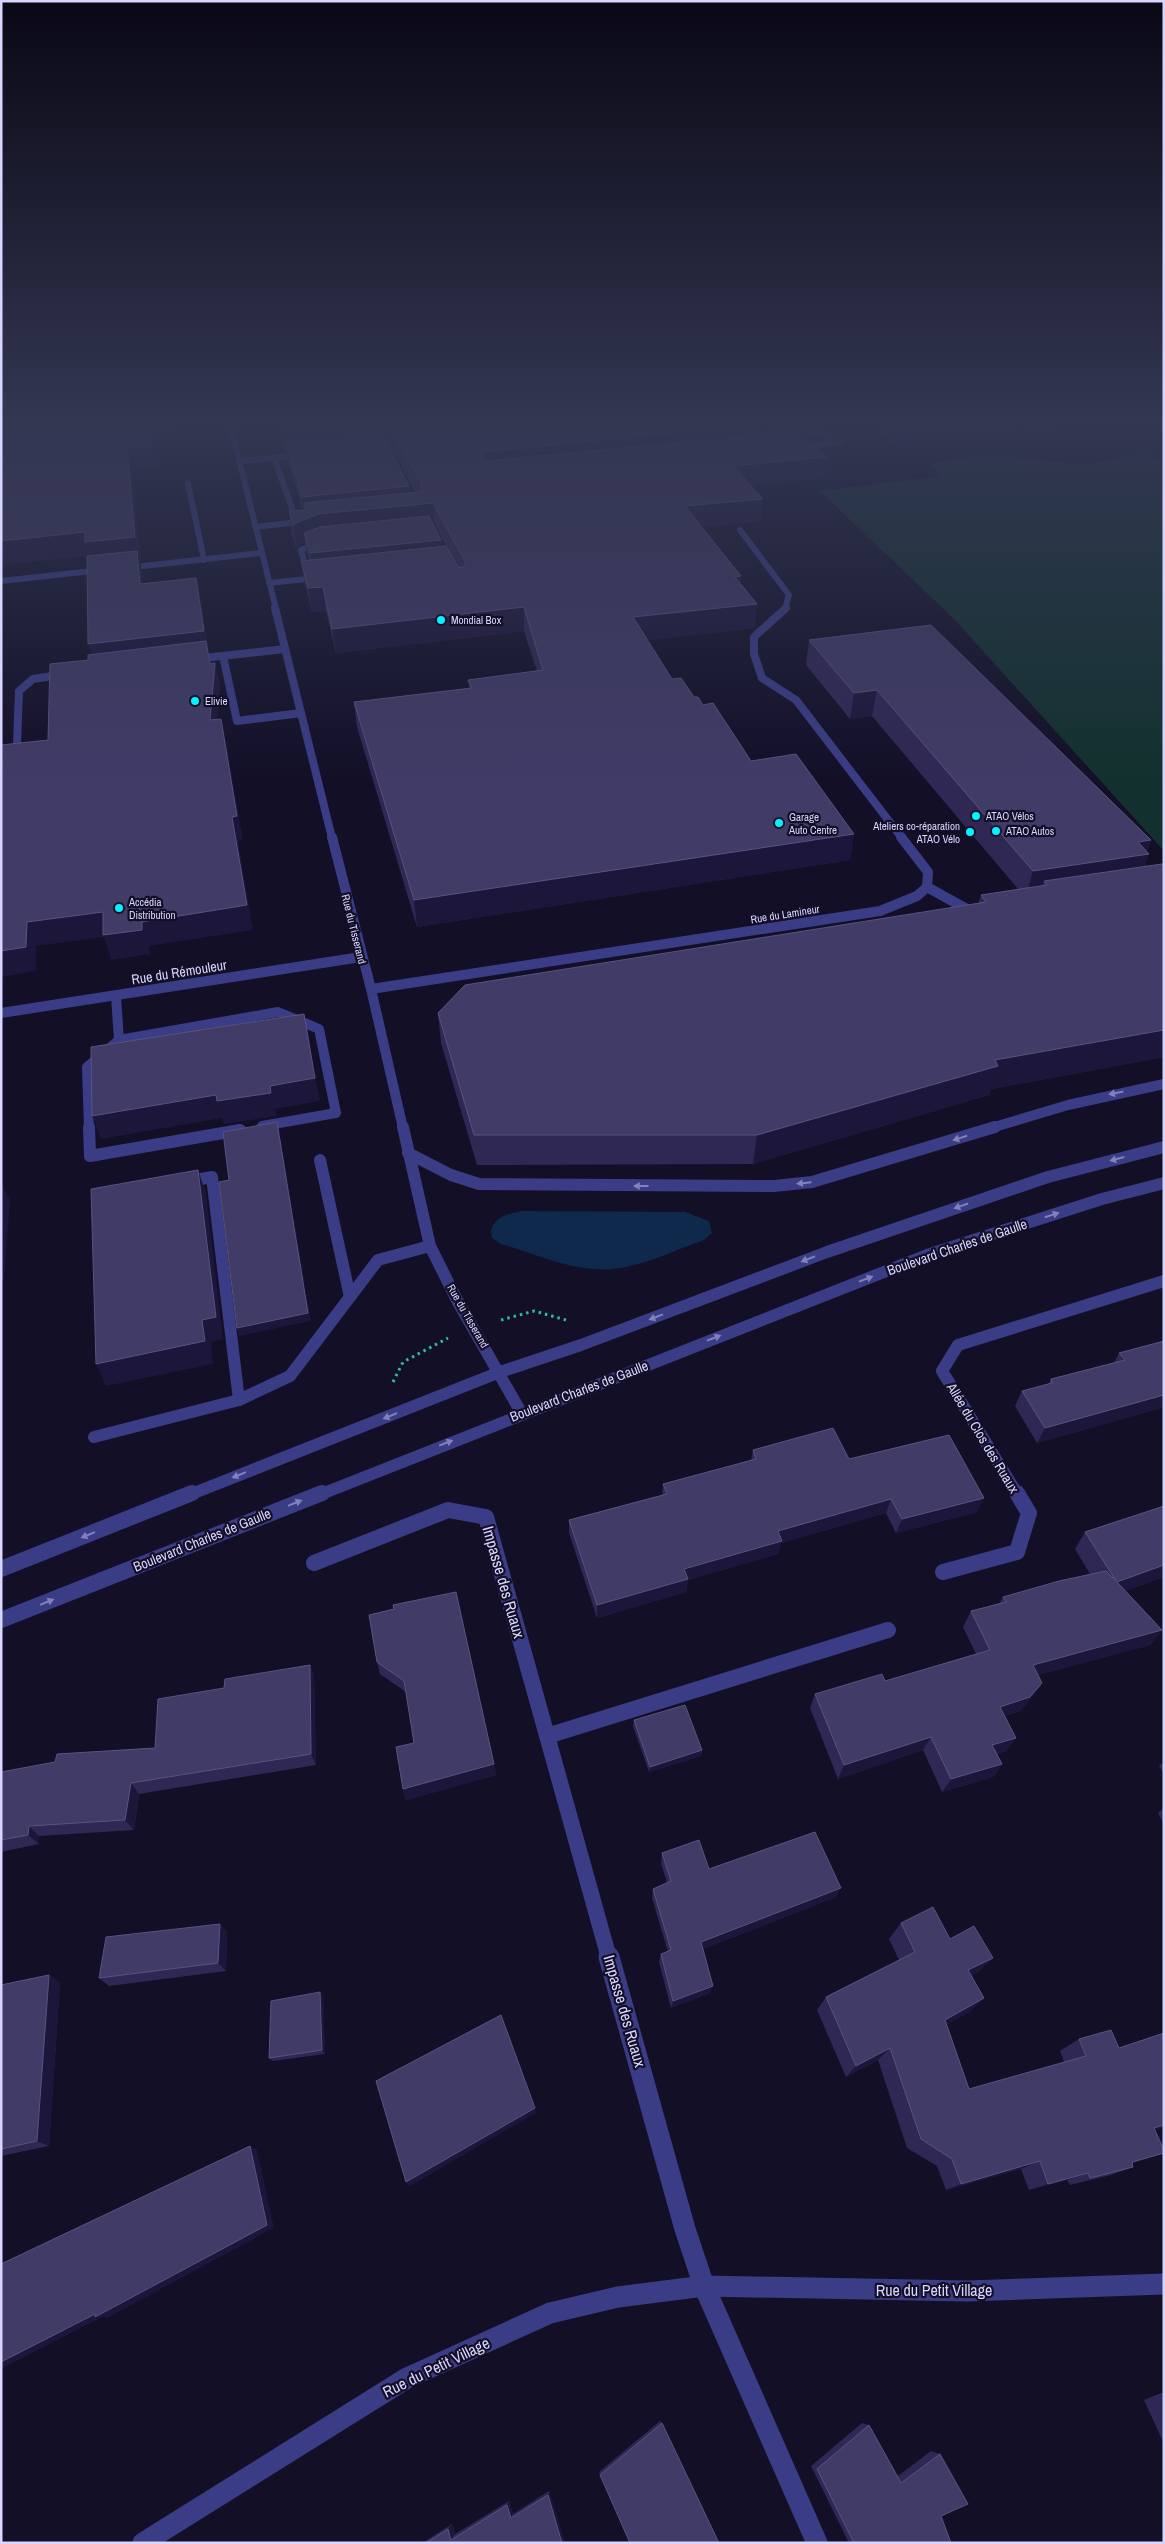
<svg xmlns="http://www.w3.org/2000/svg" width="1165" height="2544" font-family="'Archivo Narrow',sans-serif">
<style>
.green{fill:#12312e}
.water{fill:#0e294c}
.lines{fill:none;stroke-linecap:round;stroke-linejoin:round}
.path{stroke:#2fb9a9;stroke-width:3;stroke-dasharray:2.5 4;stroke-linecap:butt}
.service-far3{stroke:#3a3c86;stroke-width:6}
.service-far2{stroke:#3a3c86;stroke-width:8}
.service-far1{stroke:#3a3c86;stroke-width:10}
.service{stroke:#3a3c86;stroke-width:12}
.minor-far5{stroke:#3a3c86;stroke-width:6}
.minor-far4{stroke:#3a3c86;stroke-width:8}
.minor-far3{stroke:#3a3c86;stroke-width:10}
.minor-far2{stroke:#3a3c86;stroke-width:12}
.minor-far1{stroke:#3a3c86;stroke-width:16}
.minor{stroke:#3a3c86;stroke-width:21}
.tertiary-far1{stroke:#3a3c86;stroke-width:12}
.tertiary{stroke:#3a3c86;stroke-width:16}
.wall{fill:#2f2855;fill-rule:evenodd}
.shaded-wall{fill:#1c163b}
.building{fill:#413b67;stroke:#59537f}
.oneway{fill:#8181bc}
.poi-dot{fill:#01f4ff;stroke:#120f27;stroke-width:2}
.labels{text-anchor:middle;stroke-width:4.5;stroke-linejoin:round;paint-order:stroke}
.far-poi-label{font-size:11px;fill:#d8d5ff;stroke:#120f27;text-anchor:start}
.far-street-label{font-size:11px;fill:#d8d5ff;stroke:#120f27}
.street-label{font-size:14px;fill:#d8d5ff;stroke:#120f27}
.near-street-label{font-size:16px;fill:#d8d5ff;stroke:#120f27}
</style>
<rect width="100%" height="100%" fill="#120f27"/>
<polygon class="green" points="1146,452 1164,462 1164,851 955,620 820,491 939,476 932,463 984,454 1084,465"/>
<path class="water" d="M522,1211L685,1212L709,1221L712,1233L704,1240C675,1250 644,1266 613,1269C576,1273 536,1254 501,1244L492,1238L491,1231C495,1216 508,1214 522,1211Z"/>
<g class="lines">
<g class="path">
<polyline points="501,1320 534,1311 566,1320"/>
<polyline points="393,1382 403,1362 448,1338"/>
</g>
<g class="service-far3">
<polyline points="136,430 175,427"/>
<polyline points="799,448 839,442"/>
<polyline points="274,458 304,455"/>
<polyline points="239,461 274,458 297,522 255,527"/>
<polyline points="188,483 204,560"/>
<polyline points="740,530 789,595 785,609"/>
<polyline points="125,568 261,553"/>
<polyline points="308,576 301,550 321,542"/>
<polyline points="1,581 102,570"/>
<polyline points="269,583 316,578"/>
</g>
<g class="service-far2">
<polyline points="223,656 237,721 301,713"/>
<polyline points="194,659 285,649"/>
<polyline points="762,678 754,654 754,637 786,608"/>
<polyline points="17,744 19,691 33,679 65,674"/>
</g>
<g class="service-far1">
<polyline points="927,887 974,913"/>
<polyline points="116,996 119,1040 278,1012 319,1029 336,1113 262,1126"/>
<polyline points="89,1128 87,1067 119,1040"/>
<polyline points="991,1128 1068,1105 1164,1084"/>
</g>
<g class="service">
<polyline points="89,1127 90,1156 240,1130"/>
<polyline points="408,1153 451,1175 479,1184 774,1186 812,1182 995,1127"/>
<polyline points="320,1160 350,1297"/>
<polyline points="185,1182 212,1177 239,1400"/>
<polyline points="94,1437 239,1400 290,1376 378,1260 430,1246"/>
</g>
<g class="minor-far5">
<polyline points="231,427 276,609"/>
<polyline points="803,427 839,442"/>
</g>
<g class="minor-far4">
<polyline points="275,608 332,838"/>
<polyline points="762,678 796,700 902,838"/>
</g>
<g class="minor-far3">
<polyline points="332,837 371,989 403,1128"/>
<polyline points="371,989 880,911 917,896 927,887 928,872 901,837"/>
<polyline points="1,1013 361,957"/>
</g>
<g class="minor-far2">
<polyline points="403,1127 430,1246 458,1302 522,1414"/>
<polyline points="1018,1495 942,1371 958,1345 1164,1281"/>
</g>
<g class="minor-far1">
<polyline points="314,1563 448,1510 486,1517 609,1958"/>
<polyline points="943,1572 1017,1552 1029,1513 1017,1493"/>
<polyline points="547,1736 888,1630"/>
</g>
<g class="minor">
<polyline points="609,1957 685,2229 704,2286 817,2543"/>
<polyline points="143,2543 407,2378 550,2313 618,2297 704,2286 967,2291 1164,2284"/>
</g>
<g class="tertiary-far1">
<polyline points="189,1495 500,1372 581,1345 827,1252 1048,1177 1164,1147"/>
<polyline points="319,1495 927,1255 1102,1199 1164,1183"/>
</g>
<g class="tertiary">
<polyline points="1,1569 192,1493"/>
<polyline points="1,1620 322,1493"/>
</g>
</g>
<g class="wall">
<path d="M278,427H786L785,432L824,478L751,486L763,499L760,521L701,527L740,583L757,604L754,628L647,640L672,679L703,705L751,761L854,834L850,860L417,927L357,727L354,702L469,688L468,680L537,671L524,631L336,653L326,611L312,612L305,584L301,561L309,560L305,543L299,545L296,549L292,534L289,511L303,510L288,462L287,452H285ZM391,446L415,492L410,493L409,486L389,447ZM435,525L446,546L442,547L441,540L434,526Z"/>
<polygon points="875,427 1062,427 1061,432 898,447"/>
<polygon points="809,640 1151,840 1147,851 1145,867 1164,866 1164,1057 991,1089 989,1095 753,1164 477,1165 441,1043 438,1013 978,904 981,895 1018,889 872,716 850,719 806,665"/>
<polygon points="1164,1341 1164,1407 1037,1443 1015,1406 1022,1391 1048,1384 1051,1379 1114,1363 1119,1353"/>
<polygon points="753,1450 849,1459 977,1512 896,1533 886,1513 781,1543 778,1554 688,1580 686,1592 597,1618 569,1533 569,1520 662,1495 663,1484 751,1460"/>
<polygon points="1164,1506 1164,1577 1125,1591 1162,1630 1150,1645 1038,1675 1042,1683 1032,1697 1020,1711 1005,1716 1016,1738 1006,1751 997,1754 1002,1764 993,1777 942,1792 923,1750 838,1779 810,1708 815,1694 885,1681 976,1654 963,1627 971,1611 999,1604 1003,1597 1090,1574 1075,1549 1085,1532"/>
<polygon points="369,1615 494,1764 496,1775 406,1800 403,1789 414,1743 406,1692 380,1674 377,1662"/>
<polygon points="310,1665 314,1677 316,1765 139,1794 134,1830 39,1836 39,1844 1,1852 1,1772 155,1748 224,1688"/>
<polygon points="634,1720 702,1750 701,1756 649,1772 633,1726"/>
<polygon points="1164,1761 1164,1774 1159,1766"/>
<polygon points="1164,1808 1164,1824 1158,1813"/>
<polygon points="662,1853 709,1869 836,1897 703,1949 710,1993 671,2008 659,1962 661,1954 668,1952 652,1898 653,1889 667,1883 661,1863"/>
<polygon points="901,1923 950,1939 993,1958 978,1972 971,1975 984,1998 969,2012 947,2024 969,2089 1064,2062 1060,2051 1079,2039 1119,2048 1164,2127 1155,2130 1164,2153 1133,2163 1133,2167 1111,2175 1070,2185 1067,2180 1029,2190 1021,2169 946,2190 937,2166 907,2148 878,2060 846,2077 817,2010 826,1997 899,1960 889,1939"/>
<polygon points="227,1932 226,1971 109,1986 99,1978"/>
<polygon points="49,1975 60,1983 49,2146 1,2156 1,1985"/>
<polygon points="323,1995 325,2054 273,2061 269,2058"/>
<polygon points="1164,2392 1164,2444 1144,2400"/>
<polygon points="660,2421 662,2423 600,2475 599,2472"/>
<polygon points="862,2423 869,2425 898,2476 931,2451 940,2454 941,2516 951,2543 849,2543 811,2466"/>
<polygon points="549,2491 565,2543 422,2543 452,2524 455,2534 509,2501 513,2514"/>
</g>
<g class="shaded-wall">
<polygon points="150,427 153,427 154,434 156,468 132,470 141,561 140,561 142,571 145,604 89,556 1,565 1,541 127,448"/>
<polygon points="729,427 786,427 784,443 483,479 482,457 486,452"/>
<polygon points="901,427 1062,427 1061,432 898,447"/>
<polygon points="827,457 824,478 731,488 733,466"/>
<polygon points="409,486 411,505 360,510 433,503 435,525 321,537 307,543 304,533 305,543 299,545 296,549 293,526 296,523 317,515 307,516 304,503 306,516 305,516 302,497"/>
<polygon points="763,499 760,521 683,529 685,506"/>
<polygon points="441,540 443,560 313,573 310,553"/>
<polygon points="741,576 739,600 735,577"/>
<polygon points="196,578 201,599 209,652 208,652 211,664 215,663 220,686 216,743 95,666 88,644"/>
<polygon points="323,587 326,611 312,612 308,588"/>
<polygon points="757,604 754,628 633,642 633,617"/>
<polygon points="524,607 524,631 336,653 332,629"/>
<polygon points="877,690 872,716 850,719 854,693"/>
<polygon points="221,719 226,742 243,840 238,841 253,930 149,946 150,954 111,960 104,937 36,946 36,971 1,977 1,951 27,922 103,912 142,922 232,817"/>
<polygon points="854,834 850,860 417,927 414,900"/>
<polygon points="1151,840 1146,854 1149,854 1139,881 1044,881 1040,896 1025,898 1033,871 1138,842"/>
<polygon points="304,1014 320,1101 275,1109 277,1116 224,1124 222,1118 101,1139 92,1116 270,1086"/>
<polygon points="1164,1030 1164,1057 991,1089 989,1095 753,1164 757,1135 995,1060"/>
<polygon points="277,1122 279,1130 311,1321 239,1336 237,1328"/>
<polygon points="198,1170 206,1193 223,1339 211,1342 213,1364 106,1386 96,1364 202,1320"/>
<polygon points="1,1183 10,1200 4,1280 1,1281"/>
<polygon points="1164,1395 1164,1407 1037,1443 1045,1428"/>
<polygon points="984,1498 977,1512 896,1533 902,1519"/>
<polygon points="891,1499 886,1513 781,1543 778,1554 688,1580 686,1592 597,1618 597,1605 684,1569 778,1531"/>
<polygon points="1164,1565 1164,1577 1106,1598 1117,1582"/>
<polygon points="1162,1630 1150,1645 1023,1679 1033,1665"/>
<polygon points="310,1665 314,1677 316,1765 311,1754"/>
<polygon points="1042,1683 1032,1697 1020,1711 991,1721 1000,1707"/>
<polygon points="931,1737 923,1750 838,1779 844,1765"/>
<polygon points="1016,1738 1006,1751 983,1758 992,1745"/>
<polygon points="702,1750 701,1756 649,1772 650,1767"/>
<polygon points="494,1764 496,1775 406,1800 403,1789"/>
<polygon points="1002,1764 993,1777 942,1792 951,1779"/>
<polygon points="131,1783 139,1794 134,1830 125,1820"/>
<polygon points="29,1826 39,1836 39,1844 28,1835"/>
<polygon points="841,1888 836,1897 698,1951 701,1942"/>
<polygon points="220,1924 227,1932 226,1971 218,1963"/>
<polygon points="993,1958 978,1972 954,1984 968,1970"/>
<polygon points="49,1975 60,1983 49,2146 37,2141"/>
<polygon points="713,1986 710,1993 671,2008 673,2001"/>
<polygon points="320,1992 323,1995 325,2054 322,2050"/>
<polygon points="984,1998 969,2012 931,2033 945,2020"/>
<polygon points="890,2048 878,2060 846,2077 856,2066"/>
<polygon points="535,2108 536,2113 410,2186 406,2182"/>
<polygon points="1164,2125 1164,2127 1131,2137 1154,2128"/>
<polygon points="250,2146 257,2150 274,2228 107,2318 102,2317 1,2369 1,2362"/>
<polygon points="1164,2153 1141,2160 1110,2169 1132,2162"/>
<polygon points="1040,2161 1021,2169 946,2190 961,2184"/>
<polygon points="1088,2173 1067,2180 1029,2190 1048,2184"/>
<polygon points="549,2491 565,2543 562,2543 548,2495"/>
<polygon points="509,2501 513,2514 511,2518 507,2505"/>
<polygon points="452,2524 455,2534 451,2540 448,2529"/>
</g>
<g class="building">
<polygon points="1,427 150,427 151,446 127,448 135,537 85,542 85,532 1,541"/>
<polygon points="281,427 353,427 282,431"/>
<polygon points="390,427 729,427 486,452 482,457 487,461 797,431 827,457 733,466 763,499 685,506 741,576 735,577 757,604 633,617 672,679 681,678 694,697 698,697 703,705 713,703 751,761 796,754 854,834 414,900 354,702 472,688 468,680 543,670 524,607 332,629 323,587 308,588 301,561 446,546 458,567 463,568 466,563 433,503 318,514 296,523 293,526 289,511 306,510 304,503 418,492 421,490 422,485"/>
<polygon points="384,438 409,486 302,497 286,444"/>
<polygon points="429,516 441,540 310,553 304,533 320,527"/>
<polygon points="137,551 140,584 196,578 204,631 88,644 87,556"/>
<polygon points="931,625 1151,840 1138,842 1149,854 1033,871 877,690 854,693 809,640"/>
<polygon points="206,641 210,664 215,663 210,720 221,719 237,816 232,817 247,905 142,922 142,930 103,935 103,912 27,922 26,947 1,951 1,745 48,740 50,664 88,660 88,655"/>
<polygon points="1162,864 1164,866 1164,1030 995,1060 998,1066 757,1135 474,1135 438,1013 465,985 986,902 981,895 1047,885 1044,881"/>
<polygon points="304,1014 315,1078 270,1086 271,1093 217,1101 216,1095 92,1116 91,1047"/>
<polygon points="277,1122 308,1313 237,1328 219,1182 229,1180 223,1132"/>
<polygon points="198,1170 216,1317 202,1320 205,1341 96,1364 91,1189"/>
<polygon points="1164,1341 1164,1395 1045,1428 1022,1391 1052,1383 1051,1379 1125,1360 1119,1353"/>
<polygon points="833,1428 849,1459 949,1435 984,1498 902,1519 891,1499 778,1531 782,1541 684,1569 688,1579 597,1605 569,1520 667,1494 663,1484 756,1459 753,1450"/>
<polygon points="1164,1506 1164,1565 1117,1582 1162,1630 1033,1665 1042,1683 1030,1697 1000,1707 1016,1738 992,1745 1002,1764 951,1779 931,1737 844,1765 815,1694 882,1674 885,1681 990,1650 971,1611 1006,1602 1003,1597 1059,1581 1106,1571 1116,1581 1085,1532"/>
<polygon points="456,1592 494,1764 403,1789 396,1747 414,1743 404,1681 377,1662 369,1615 394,1609 393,1605"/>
<polygon points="310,1665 311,1754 131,1783 125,1820 29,1826 28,1835 1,1840 1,1772 55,1762 57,1754 155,1748 158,1699 224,1688 225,1679"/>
<polygon points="685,1705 702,1750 650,1767 634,1720"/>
<polygon points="815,1832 841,1888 701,1942 713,1986 673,2001 661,1954 671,1950 653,1889 671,1881 662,1853 699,1840 709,1869"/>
<polygon points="933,1907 950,1939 974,1926 993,1958 968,1970 984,1998 945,2020 969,2089 1086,2056 1079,2039 1111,2030 1119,2048 1164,2033 1164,2125 1154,2128 1164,2150 1164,2153 1132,2162 1133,2167 1090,2178 1088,2173 1048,2184 1040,2161 961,2184 952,2159 921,2139 890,2048 856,2066 826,1997 915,1952 901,1923"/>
<polygon points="220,1924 218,1963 99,1978 106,1937"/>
<polygon points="49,1975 37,2141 1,2149 1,1985"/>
<polygon points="320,1992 322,2050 269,2058 271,2001"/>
<polygon points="501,2015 535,2108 406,2182 376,2081"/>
<polygon points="250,2146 267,2225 95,2317 95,2314 1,2362 1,2264"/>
<polygon points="662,2423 719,2543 630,2543 600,2475"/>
<polygon points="869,2425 901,2483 940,2454 968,2504 941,2516 951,2543 854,2543 817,2469"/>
<polygon points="548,2495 562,2543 426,2543 448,2529 451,2540 507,2505 511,2518"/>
</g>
<defs><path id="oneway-solid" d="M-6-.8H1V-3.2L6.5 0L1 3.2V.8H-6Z" transform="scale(1.25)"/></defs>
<g class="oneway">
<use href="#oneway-solid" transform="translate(1116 1093) rotate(169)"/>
<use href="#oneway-solid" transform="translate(960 1138) rotate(163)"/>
<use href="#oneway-solid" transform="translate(1117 1159) rotate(165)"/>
<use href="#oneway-solid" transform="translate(804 1183) rotate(174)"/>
<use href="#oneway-solid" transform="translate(641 1186) rotate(-180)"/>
<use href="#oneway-solid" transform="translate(961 1206) rotate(161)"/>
<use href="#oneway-solid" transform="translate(1052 1215) rotate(-18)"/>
<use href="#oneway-solid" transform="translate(808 1259) rotate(159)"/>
<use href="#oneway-solid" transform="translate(866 1279) rotate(-21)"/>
<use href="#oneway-solid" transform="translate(656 1317) rotate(159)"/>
<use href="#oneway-solid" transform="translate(714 1338) rotate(-21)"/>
<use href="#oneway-solid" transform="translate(390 1416) rotate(158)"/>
<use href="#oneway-solid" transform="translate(446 1443) rotate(-21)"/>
<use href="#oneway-solid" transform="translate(239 1475) rotate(158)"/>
<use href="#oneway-solid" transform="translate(295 1503) rotate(-22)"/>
<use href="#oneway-solid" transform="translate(88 1535) rotate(158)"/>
<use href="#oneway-solid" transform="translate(47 1602) rotate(-22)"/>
</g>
<linearGradient id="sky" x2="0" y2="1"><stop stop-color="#0a0815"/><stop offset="0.54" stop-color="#333752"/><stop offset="1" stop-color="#333752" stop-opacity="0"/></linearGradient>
<rect width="1165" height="784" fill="url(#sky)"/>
<g class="poi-dot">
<circle cx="441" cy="620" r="5"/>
<circle cx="195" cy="701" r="5"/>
<circle cx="976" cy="816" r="5"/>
<circle cx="779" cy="823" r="5"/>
<circle cx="996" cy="831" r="5"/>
<circle cx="970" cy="832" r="5"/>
<circle cx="119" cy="908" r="5"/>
</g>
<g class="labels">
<g class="far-poi-label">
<text x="451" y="624">Mondial Box</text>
<text x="205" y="705">Elivie</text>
<text x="986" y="820">ATAO Vélos</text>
<text x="789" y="821">Garage<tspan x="789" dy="13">Auto Centre</tspan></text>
<text x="960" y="830" text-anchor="end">Ateliers co-réparation<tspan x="960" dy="13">ATAO Vélo</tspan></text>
<text x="1006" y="835">ATAO Autos</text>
<text x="129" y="906">Accédia<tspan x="129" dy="13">Distribution</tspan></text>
</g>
<g class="far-street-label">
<text transform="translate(785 914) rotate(-9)" y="4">Rue du Lamineur</text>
<text transform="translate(354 929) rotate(76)" y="4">Rue du Tisserand</text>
<text transform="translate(468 1316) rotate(60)" y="4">Rue du Tisserand</text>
</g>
<g class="street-label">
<text transform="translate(179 972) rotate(-9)" y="5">Rue du Rémouleur</text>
<text transform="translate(957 1247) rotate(-19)" y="5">Boulevard Charles de Gaulle</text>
<text transform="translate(579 1391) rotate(-21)" y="5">Boulevard Charles de Gaulle</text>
<text transform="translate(983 1438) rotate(59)" y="5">Allée du Clos des Ruaux</text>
<text transform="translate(202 1540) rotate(-22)" y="5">Boulevard Charles de Gaulle</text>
</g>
<g class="near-street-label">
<text transform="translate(504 1582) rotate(74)" y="6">Impasse des Ruaux</text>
<text transform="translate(625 2011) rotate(74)" y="6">Impasse des Ruaux</text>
<text x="934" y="2296">Rue du Petit Village</text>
<text transform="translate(436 2367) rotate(-26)" y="6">Rue du Petit Village</text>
</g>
</g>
<rect width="1165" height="2544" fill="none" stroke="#d8d5ff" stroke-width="5"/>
</svg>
